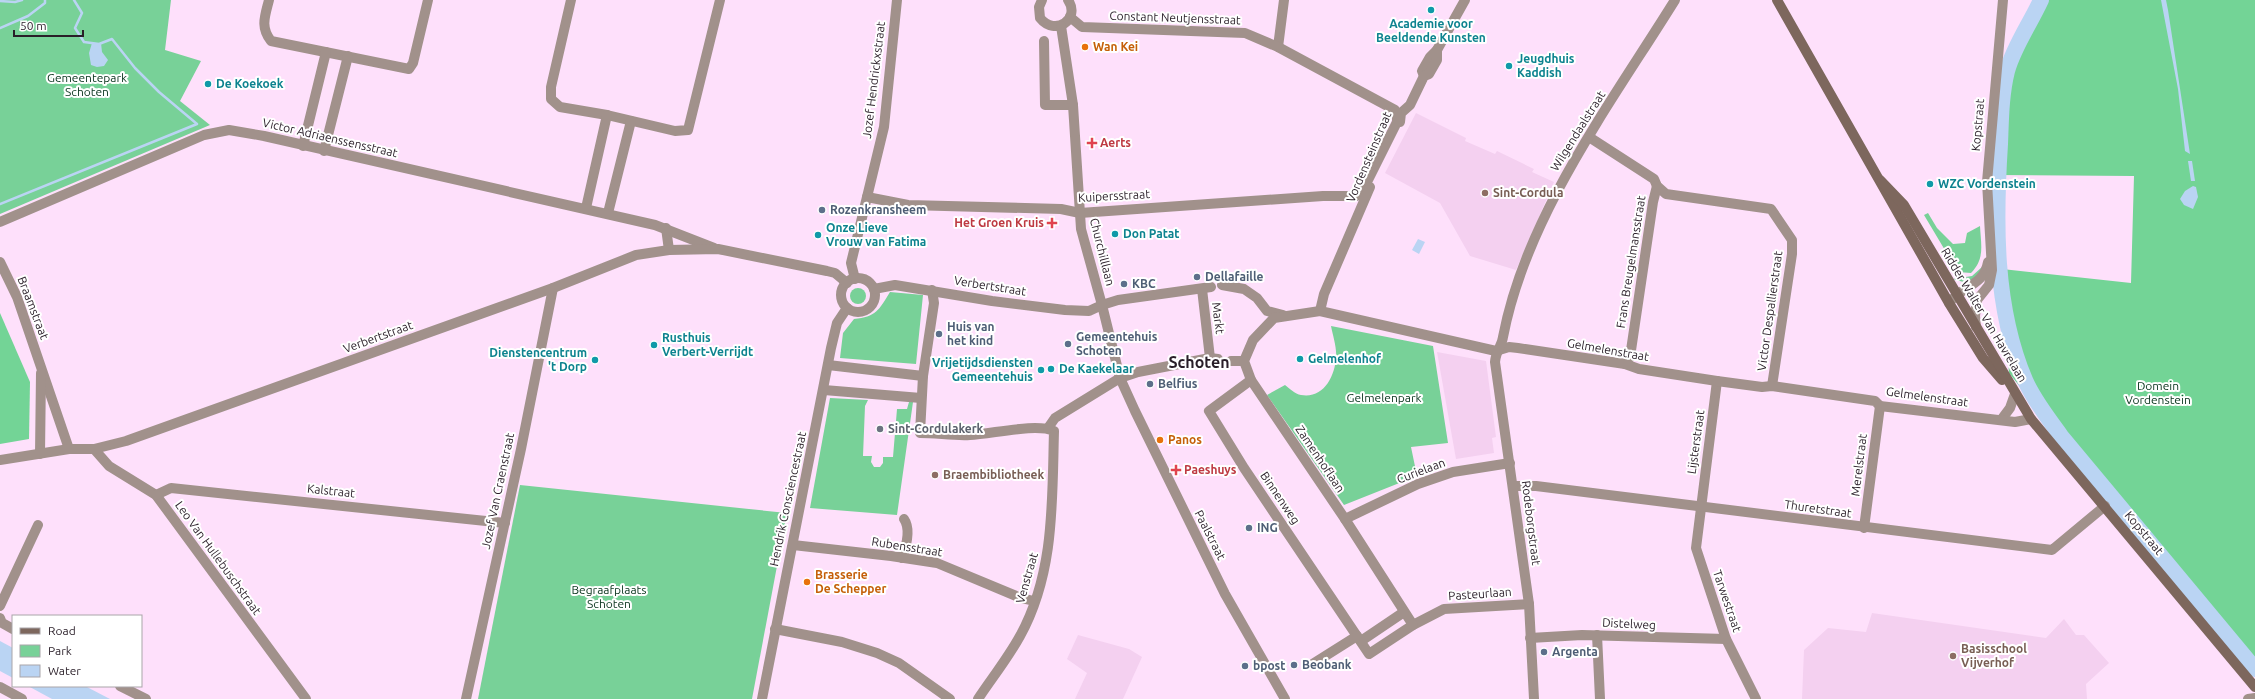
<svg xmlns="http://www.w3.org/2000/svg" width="2255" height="699" font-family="Ubuntu,sans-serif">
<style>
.built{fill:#f4d0f0}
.green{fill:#78d198}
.forest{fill:#73d496}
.water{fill:#bad4f3}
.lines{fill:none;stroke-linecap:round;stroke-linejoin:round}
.stream{stroke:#bad4f3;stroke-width:2.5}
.river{stroke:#bad4f3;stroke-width:16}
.minor{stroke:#a1918b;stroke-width:10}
.tertiary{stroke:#a1918b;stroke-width:10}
.secondary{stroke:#7d675d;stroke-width:10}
.culture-dot{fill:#0f9aa8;stroke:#fff;stroke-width:1.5}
.food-dot{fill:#e8710a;stroke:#fff;stroke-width:1.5}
.health-dot{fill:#e0444e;stroke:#fff;stroke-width:1.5}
.education-dot{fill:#8d6e63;stroke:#fff;stroke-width:1.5}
.service-dot{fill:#5c6f8a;stroke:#fff;stroke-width:1.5}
.worship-dot{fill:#6b7280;stroke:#fff;stroke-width:1.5}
.labels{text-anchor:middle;stroke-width:4;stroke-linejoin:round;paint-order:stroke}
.street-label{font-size:12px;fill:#291e28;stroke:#fff}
.culture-label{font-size:12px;font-weight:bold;fill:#0d838f;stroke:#fff;text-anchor:start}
.food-label{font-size:12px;font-weight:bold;fill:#c56008;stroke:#fff;text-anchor:start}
.park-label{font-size:12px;fill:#08331c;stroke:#fff}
.health-label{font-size:12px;font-weight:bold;fill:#be3a42;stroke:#fff;text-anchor:start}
.education-label{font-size:12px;font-weight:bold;fill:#785e54;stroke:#fff;text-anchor:start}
.service-label{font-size:12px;font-weight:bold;fill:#4e5e75;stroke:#fff;text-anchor:start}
.worship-label{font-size:12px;font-weight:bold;fill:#5b616d;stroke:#fff;text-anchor:start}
.district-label{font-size:16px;font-weight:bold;fill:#291e28;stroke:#fff}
</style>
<rect width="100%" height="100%" fill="#fee0fb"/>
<g class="built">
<polygon points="1416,113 1466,138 1465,141 1495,154 1497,151 1534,169 1532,172 1554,182 1516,270 1470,256 1440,203 1385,173"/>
<polygon points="1437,352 1486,361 1496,437 1492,438 1494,453 1456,459"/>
<polygon points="1872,613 2046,638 2064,619 2076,635 2084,635 2109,663 2086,684 2087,699 1802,699 1804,650 1828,628 1866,632"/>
<polygon points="1078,635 1129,649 1142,657 1123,699 1075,699 1087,673 1067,659"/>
</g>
<g class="green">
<polygon points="0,0 171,0 165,50 201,61 180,101 210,125 0,214"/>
<path d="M1928,213L1937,228L1953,244L1965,243L1967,233L1980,226C1981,245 1985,259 1971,273L1958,272L1924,215Z"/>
<polygon points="1982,267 1981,274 1967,283 1953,279 1972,276"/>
<circle cx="858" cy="296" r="8"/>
<path d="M890,292L923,295L916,364L840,358L843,333L854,319C876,317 879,310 890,292Z"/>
<path d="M1331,326L1433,346L1448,443L1411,447L1417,476L1344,505L1267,395L1285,385C1289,388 1295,394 1301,395C1323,399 1335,377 1336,357C1337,348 1333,336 1331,326Z"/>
<polygon points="830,398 868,400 865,406 863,456 872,456 871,462 874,467 880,467 883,463 883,457 893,457 897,409 907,409 909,402 913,402 897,515 810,508"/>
<polygon points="520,485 787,513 752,699 478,699"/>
</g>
<g class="forest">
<polygon points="2035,0 2255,0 2255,674 2149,548 2009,373 2002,269 2131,283 2134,176 1995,175 2004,99 2017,41"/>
<polygon points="0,313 30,382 29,439 0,444"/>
</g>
<g class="water">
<polygon points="2161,0 2166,0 2168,10 2190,154 2185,151 2178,89"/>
<polygon points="92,43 101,43 102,52 108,60 104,66 97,67 91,65 89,53"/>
<polygon points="2188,161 2192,161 2195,181 2191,181"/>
<polygon points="2193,186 2196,187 2198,197 2193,209 2184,205 2180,199 2185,191"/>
<polygon points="1418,239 1425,242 1419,254 1412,250"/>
<polygon points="0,641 13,648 13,678 0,671"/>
<polygon points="28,686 85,686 110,699 52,699"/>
</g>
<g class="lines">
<g class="stream">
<polyline points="0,1 15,2 22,0"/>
<polyline points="0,28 28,16 45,3 45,0"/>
<polyline points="0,204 197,124 159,92 135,68 112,39 99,44 84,42 75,28 82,13 74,0"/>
</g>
<path class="river" d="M2041,0C2030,24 2014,46 2007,71C2001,95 2001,120 2000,144C1995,222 1994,307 2025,380C2034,401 2049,419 2061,436L2255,669"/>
<g class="minor">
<path d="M269,0C265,16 260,27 271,41L409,69L413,63L428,0"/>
<polyline points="571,0 551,87 551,99 560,107 607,115 675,131 688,130 720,0"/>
<polyline points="1044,41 1045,105 1073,105"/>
<polyline points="1278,47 1284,0"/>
<polyline points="1424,76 1422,71 1430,57 1437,50"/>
<polyline points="1400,122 1401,113 1410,105 1424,76 1429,74 1437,60 1437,50 1465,0"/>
<polyline points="1589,137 1654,179 1657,186 1666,194 1771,209 1792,240 1792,254 1772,386"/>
<polyline points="303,146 326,52"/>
<polyline points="324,151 348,56"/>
<polyline points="867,197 908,205 1061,209 1080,213 1323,196 1356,196 1362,192 1397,122 1397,114 1395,110 1278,47 1245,33 1082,27 1070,17"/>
<polyline points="586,208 607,115"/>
<polyline points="608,213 631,121"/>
<polyline points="666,228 669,250"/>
<polyline points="855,279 851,263 884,127 897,0"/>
<polyline points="1222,285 1244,289 1257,298 1267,311 1283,315"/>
<polyline points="1211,287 1118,300 1102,305 1120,378 1135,411 1225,594 1285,699"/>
<polyline points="1202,289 1210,358"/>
<path d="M932,290L934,303L923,376L920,433C937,433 954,436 970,435C992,434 1036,423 1054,431C1052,500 1055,573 1020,636C1008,658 992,678 978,699"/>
<path d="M1949,303C1961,286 1984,286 1988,262"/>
<polyline points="1320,311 1324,294 1370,187"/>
<polyline points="1976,327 1975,316 1977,300 1989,285 1992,270 1987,182 2003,0"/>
<polyline points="1231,361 1244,361"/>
<polyline points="1625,364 1630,357 1653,202 1657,186"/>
<polyline points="828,365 923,376"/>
<polyline points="1251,380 1209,411 1244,468 1369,654 1413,625 1444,609 1529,604"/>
<polyline points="1717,381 1696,548 1726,639 1756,699"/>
<polyline points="824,390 921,398"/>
<polyline points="2001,420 2010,408 2015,394"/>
<polyline points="1048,428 1055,418 1120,378 1138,372 1210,358 1218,359"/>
<polyline points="94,449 109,466 156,495 306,699"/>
<polyline points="1513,486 1536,486 2052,550 2105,506"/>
<polyline points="156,495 171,488 505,523"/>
<polyline points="1345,519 1418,484 1453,472 1510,463"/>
<polyline points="1864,528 1880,406"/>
<polyline points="793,545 891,556 937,563 1021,598 1034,601"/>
<path d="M902,558C906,547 911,529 904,519"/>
<polyline points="0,606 38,525"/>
<polyline points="0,618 2,623 13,629"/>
<polyline points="1413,625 1345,519 1251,380 1244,361 1253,340 1274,318 1320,311 1496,351 1509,347 1518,348 1625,364 1639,369 1717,381 1762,387 1772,386 1875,401 1880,406 2015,422 2031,419"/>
<polyline points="775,629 842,642 877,653 899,663 950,699"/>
<polyline points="1597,635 1600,699"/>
<polyline points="1530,638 1582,635 1726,639"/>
<polyline points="1361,641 1404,612"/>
<polyline points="1311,665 1357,636"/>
<polyline points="120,686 146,699"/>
<polyline points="0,687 22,699"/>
<polyline points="466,699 521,449 553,288"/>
<path d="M1534,699L1529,604L1495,362C1496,350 1502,346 1503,337C1526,216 1611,103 1675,0"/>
<polyline points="2248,699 2255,698"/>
</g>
<g class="tertiary">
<path d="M1042,0L1039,7L1040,18C1055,37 1081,19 1068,0"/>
<polyline points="0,222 204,135 229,130 264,136 655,225 714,248"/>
<polyline points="0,262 17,297 69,449"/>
<circle cx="858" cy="295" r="17"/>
<polyline points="874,289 895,285 992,301 1065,310 1089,311 1102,305 1081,229 1073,105 1061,26"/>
<polyline points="40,454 41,373"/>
<polyline points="0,460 69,449 94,449 126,441 553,288 636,255 669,250 718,249 827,271 835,273 847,283"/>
<polyline points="762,699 831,348 837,323 847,308"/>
</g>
<g class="secondary">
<polyline points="1777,0 1949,303 1983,358 2002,380"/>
<polyline points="1880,180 1904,205 2031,419 2255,687"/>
</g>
</g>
<g class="culture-dot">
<circle cx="1431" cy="10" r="4"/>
<circle cx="1509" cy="66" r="4"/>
<circle cx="208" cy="84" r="4"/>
<circle cx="1930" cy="184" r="4"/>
<circle cx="1115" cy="234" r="4"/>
<circle cx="818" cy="235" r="4"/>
<circle cx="654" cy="345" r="4"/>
<circle cx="1300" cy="359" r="4"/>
<circle cx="595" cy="360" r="4"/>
<circle cx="1051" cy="369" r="4"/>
<circle cx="1041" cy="370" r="4"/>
</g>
<g class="food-dot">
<circle cx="1085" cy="47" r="4"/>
<circle cx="1160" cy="440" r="4"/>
<circle cx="807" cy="582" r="4"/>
</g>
<g class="health-dot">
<path d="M1090 137h4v4h4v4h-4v4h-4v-4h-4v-4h4z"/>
<path d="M1050 217h4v4h4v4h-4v4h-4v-4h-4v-4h4z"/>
<path d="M1174 464h4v4h4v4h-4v4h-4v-4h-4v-4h4z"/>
</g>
<g class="education-dot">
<circle cx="1485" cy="193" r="4"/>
<circle cx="935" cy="475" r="4"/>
<circle cx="1953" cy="656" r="4"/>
</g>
<g class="service-dot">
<circle cx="822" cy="210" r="4"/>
<circle cx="1197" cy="277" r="4"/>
<circle cx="1124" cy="284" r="4"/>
<circle cx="939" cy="334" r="4"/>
<circle cx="1068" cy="344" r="4"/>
<circle cx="1150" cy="384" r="4"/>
<circle cx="1249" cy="528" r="4"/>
<circle cx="1544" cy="652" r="4"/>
<circle cx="1294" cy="665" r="4"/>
<circle cx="1245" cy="666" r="4"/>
</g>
<circle class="worship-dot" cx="880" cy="429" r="4"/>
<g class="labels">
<g class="street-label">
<text transform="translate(1175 18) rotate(2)" y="4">Constant Neutjensstraat</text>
<text transform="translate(874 80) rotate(-83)" y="4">Jozef Hendrickxstraat</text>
<text transform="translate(1978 125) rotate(-85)" y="4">Kopstraat</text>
<text transform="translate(1578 131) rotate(-58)" y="4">Wilgendaalstraat</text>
<text transform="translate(330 138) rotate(13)" y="4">Victor Adriaenssensstraat</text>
<text transform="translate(1369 157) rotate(-67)" y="4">Vordensteinstraat</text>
<text transform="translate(1114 196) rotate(-3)" y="4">Kuipersstraat</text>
<text transform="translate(1102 252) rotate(76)" y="4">Churchilllaan</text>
<text transform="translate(1631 262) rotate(-81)" y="4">Frans Breugelmansstraat</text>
<text transform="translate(990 286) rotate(9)" y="4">Verbertstraat</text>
<text transform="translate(33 308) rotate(69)" y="4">Braamstraat</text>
<text transform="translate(1770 311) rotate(-82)" y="4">Victor Despallierstraat</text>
<text transform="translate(1984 315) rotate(59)" y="4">Ridder Walter Van Havrelaan</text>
<text transform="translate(1218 318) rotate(83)" y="4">Markt</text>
<text transform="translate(378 337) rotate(-20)" y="4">Verbertstraat</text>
<text transform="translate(1608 350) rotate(10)" y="4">Gelmelenstraat</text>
<text transform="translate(1927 397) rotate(8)" y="4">Gelmelenstraat</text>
<text transform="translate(1696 442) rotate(-82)" y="4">Lijsterstraat</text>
<text transform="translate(1320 459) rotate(56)" y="4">Zamenhoflaan</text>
<text transform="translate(1859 465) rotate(-83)" y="4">Merelstraat</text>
<text transform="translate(1421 471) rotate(-21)" y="4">Curielaan</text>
<text transform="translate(331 491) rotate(6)" y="4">Kalstraat</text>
<text transform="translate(498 491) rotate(-78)" y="4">Jozef Van Craenstraat</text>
<text transform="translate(1280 498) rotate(56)" y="4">Binnenweg</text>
<text transform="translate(788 499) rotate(-78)" y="4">Hendrik Consciencestraat</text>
<text transform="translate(1818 509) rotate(8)" y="4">Thuretstraat</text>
<text transform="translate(1531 523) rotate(83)" y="4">Rodeborgstraat</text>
<text transform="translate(2144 533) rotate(50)" y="4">Kopstraat</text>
<text transform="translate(1210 535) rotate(63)" y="4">Paalstraat</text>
<text transform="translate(907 547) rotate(9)" y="4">Rubensstraat</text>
<text transform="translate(218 558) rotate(54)" y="4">Leo Van Hullebuschstraat</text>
<text transform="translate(1027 578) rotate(-74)" y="4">Venstraat</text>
<text transform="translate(1480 594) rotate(-4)" y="4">Pasteurlaan</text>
<text transform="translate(1727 601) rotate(71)" y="4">Tarwestraat</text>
<text transform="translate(1629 624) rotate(3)" y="4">Distelweg</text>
</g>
<g class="culture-label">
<text x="1431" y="28" text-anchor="middle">Academie voor<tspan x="1431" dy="14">Beeldende Kunsten</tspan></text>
<text x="1517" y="63">Jeugdhuis<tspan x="1517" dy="14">Kaddish</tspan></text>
<text x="216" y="88">De Koekoek</text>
<text x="1938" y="188">WZC Vordenstein</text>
<text x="826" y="232">Onze Lieve<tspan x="826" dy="14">Vrouw van Fatima</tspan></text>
<text x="1123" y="238">Don Patat</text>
<text x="662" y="342">Rusthuis<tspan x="662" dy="14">Verbert-Verrijdt</tspan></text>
<text x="587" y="357" text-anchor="end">Dienstencentrum<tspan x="587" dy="14">'t Dorp</tspan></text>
<text x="1308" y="363">Gelmelenhof</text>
<text x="1033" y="367" text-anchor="end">Vrijetijdsdiensten<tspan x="1033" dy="14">Gemeentehuis</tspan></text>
<text x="1059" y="373">De Kaekelaar</text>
</g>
<g class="food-label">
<text x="1093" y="51">Wan Kei</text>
<text x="1168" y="444">Panos</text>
<text x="815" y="579">Brasserie<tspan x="815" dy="14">De Schepper</tspan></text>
</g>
<g class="park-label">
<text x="87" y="82">Gemeentepark<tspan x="87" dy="14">Schoten</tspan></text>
<text x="2158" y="390">Domein<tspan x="2158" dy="14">Vordenstein</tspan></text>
<text x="1384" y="402">Gelmelenpark</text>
<text x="609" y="594">Begraafplaats<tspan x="609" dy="14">Schoten</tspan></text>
</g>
<g class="health-label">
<text x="1100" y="147">Aerts</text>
<text x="1044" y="227" text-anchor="end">Het Groen Kruis</text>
<text x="1184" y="474">Paeshuys</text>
</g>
<g class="education-label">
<text x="1493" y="197">Sint-Cordula</text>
<text x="943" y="479">Braembibliotheek</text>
<text x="1961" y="653">Basisschool<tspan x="1961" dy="14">Vijverhof</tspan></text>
</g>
<g class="service-label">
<text x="830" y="214">Rozenkransheem</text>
<text x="1205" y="281">Dellafaille</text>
<text x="1132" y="288">KBC</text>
<text x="947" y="331">Huis van<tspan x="947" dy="14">het kind</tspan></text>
<text x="1076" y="341">Gemeentehuis<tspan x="1076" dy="14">Schoten</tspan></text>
<text x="1158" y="388">Belfius</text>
<text x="1257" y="532">ING</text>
<text x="1552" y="656">Argenta</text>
<text x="1302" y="669">Beobank</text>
<text x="1253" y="670">bpost</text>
</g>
<g class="worship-label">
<text x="888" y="433">Sint-Cordulakerk</text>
</g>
<g class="district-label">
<text x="1199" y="368">Schoten</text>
</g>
</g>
<rect x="12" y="615" width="130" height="72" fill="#ffffff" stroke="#a9a5a9"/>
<rect x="20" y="628" width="20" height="6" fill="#7d675d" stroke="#a9a5a9"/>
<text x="48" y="635" font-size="12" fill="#291e28">Road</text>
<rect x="20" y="645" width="20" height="12" fill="#78d198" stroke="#a9a5a9"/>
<text x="48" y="655" font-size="12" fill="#291e28">Park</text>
<rect x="20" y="665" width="20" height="12" fill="#bad4f3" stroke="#a9a5a9"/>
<text x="48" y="675" font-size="12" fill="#291e28">Water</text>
<path d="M14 30v6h69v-6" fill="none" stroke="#291e28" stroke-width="2"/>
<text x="20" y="30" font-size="12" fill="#291e28" stroke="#ffffff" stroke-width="3" paint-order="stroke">50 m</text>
</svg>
